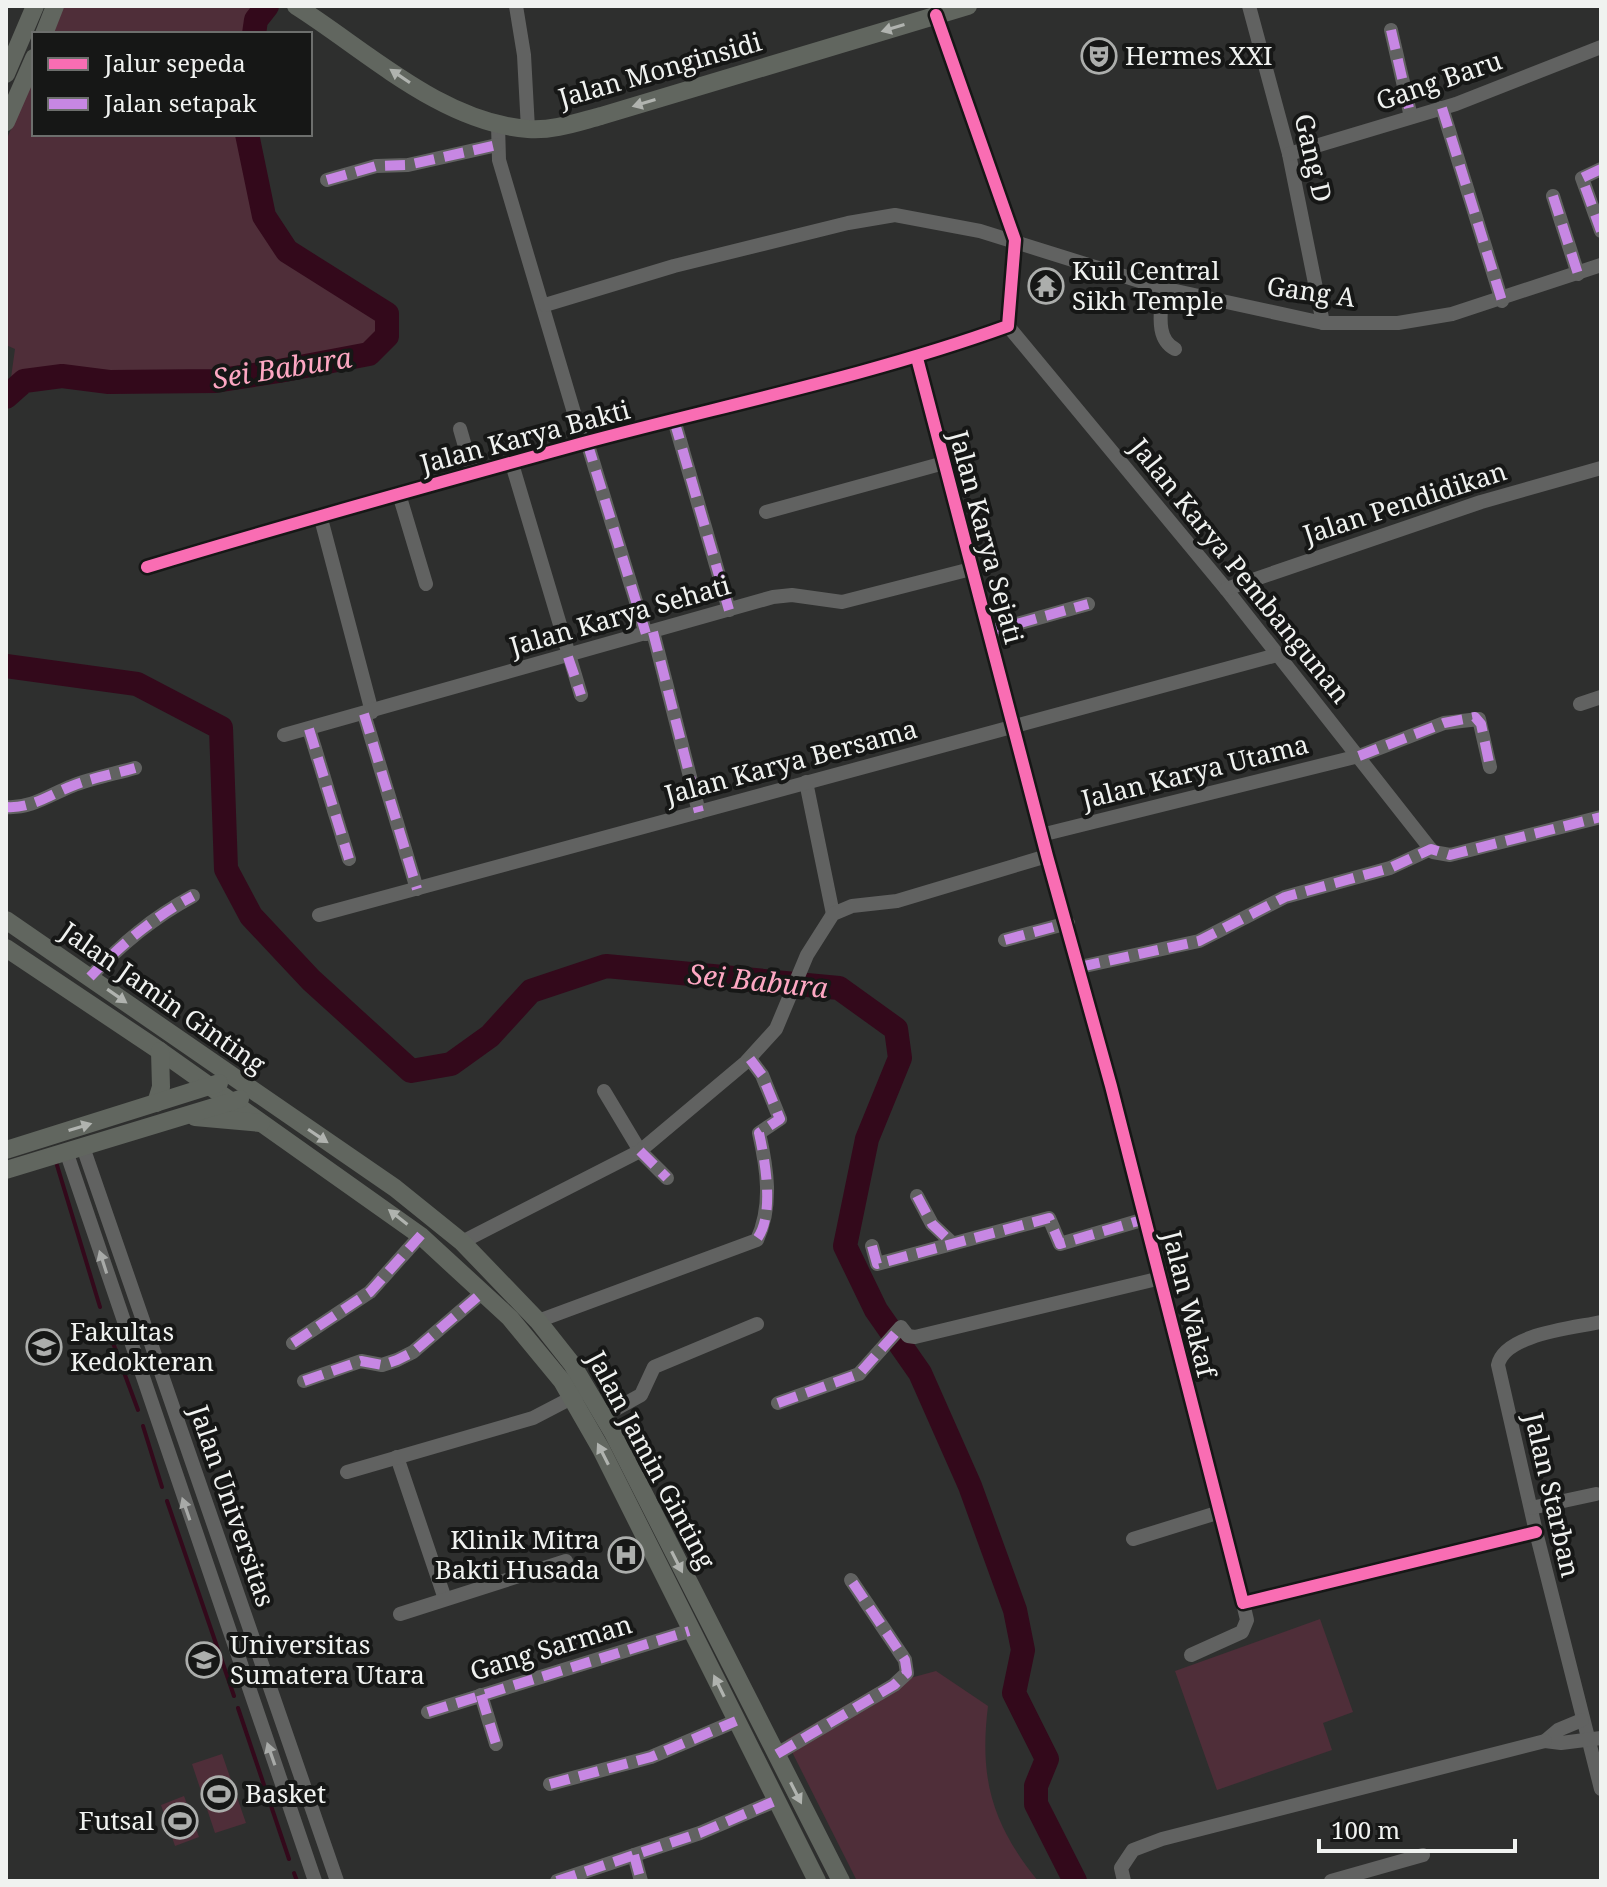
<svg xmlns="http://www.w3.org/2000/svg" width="1607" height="1887" font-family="'Noto Serif',serif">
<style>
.green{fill:#4f2e39}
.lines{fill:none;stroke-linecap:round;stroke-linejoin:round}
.stream{stroke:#33091b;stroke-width:4}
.river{stroke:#33091b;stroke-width:24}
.minor{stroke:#616261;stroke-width:14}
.major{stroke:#61665f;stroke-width:18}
.quiet{stroke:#c787e3;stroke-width:10;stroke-dasharray:20 10;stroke-linecap:butt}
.cycleway-casing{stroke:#161716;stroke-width:17}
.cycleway{stroke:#f96db3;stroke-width:12}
.oneway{fill:#b0b3af}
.oneway2{fill:#a8aaa8}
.labels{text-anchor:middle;stroke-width:8;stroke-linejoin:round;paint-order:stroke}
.poi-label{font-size:26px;fill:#f0f2f0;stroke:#161716;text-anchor:start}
.street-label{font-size:26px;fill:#f0f2f0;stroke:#161716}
.water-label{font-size:28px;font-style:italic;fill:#fda7c2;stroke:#161716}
</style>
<rect width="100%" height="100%" fill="#2e2f2e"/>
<g class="green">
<polygon points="63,6 251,6 262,13 254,34 51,34"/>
<polygon points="34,74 34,134 249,134 264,216 287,251 387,314 369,354 208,381 24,381 10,385 15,349 6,345 6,141"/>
<polygon points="1320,1619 1353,1712 1323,1723 1332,1750 1217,1790 1175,1671"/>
<path d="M936,1671L988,1706C979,1779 992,1824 1038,1881H857L786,1740L877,1687Z"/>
<polygon points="222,1754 246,1823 215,1833 192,1764"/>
<polygon points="184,1796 199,1837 175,1846 161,1805"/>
</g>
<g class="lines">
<g class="stream">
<polyline points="56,1162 100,1307"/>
<polyline points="106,1324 138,1410"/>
<polyline points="143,1426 162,1487"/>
<polyline points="167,1501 234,1696"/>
<polyline points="238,1708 289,1859"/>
<polyline points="294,1873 297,1881"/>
</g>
<g class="river">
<polyline points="254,34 256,20 267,6"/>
<polyline points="6,397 24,381 62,376 109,382 215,381 279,371 369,354 387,336 387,314 287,251 264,216 247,134"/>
<polyline points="6,666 137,684 221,728 226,869 251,916 311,980 411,1071 451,1064 490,1036 531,991 606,966 839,988 896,1029 900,1058 867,1139 845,1246 876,1310 920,1373 970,1486 1015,1610 1023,1650 1014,1693 1047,1759 1036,1786 1036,1804 1075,1881"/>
</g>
<g class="minor">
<polyline points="516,6 524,55 528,129"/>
<polyline points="1249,6 1289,154 1323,323"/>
<polyline points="1391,30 1411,117"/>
<polyline points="1442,108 1502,301"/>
<polyline points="498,125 499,160 583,443"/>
<polyline points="1289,154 1456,104 1601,47"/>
<polyline points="1601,169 1582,178 1601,231"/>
<polyline points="327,180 376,166 408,165 497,145"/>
<polyline points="1553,196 1578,274"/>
<path d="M1162,288C1162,309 1154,338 1175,349"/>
<polyline points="545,305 674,266 848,223 895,215 980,231 1162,288 1323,323 1398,323 1452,314 1601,265"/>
<polyline points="1008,326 1226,589 1433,852 1450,855 1601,817"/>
<polyline points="917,358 1047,856 1111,1086 1243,1603 1536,1532"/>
<polyline points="674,420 729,610"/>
<polyline points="460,429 473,474"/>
<polyline points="587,442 646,634"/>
<polyline points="512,464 581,695"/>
<polyline points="399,494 426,584"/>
<polyline points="766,512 944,463"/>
<polyline points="320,515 372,712"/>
<path d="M147,567C292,523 437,483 583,443C725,405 869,376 1008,326L1015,240L936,15"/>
<polyline points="1226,589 1481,502 1601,468"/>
<polyline points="653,632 699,812"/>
<polyline points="988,632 1088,604"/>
<polyline points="1580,704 1601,697"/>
<polyline points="364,714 417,889"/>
<polyline points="309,729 349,859"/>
<polyline points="284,735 773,597 792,595 842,602 971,569"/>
<polyline points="806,782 833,914"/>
<path d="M6,807C31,809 51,794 72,786C92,778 114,774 135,768"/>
<polyline points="1041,835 1359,756 1444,723 1479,719 1490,767"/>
<polyline points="319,915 1277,655"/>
<polyline points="1005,940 1068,923"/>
<polyline points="1080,967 1199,941 1285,897 1390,868 1431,849"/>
<path d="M90,977C122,944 152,918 193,896"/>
<polyline points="604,1091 640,1151 667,1178"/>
<polyline points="83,1147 337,1881"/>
<polyline points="66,1151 315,1881"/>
<polyline points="917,1196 932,1224 951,1242"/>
<polyline points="462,1242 640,1151 746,1062 776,1029 807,955 833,914 852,906 897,901 1047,856"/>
<polyline points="872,1246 877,1264 1049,1218 1060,1244 1145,1219"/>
<path d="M538,1321L757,1240C773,1205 767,1168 759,1133L780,1119L762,1075L750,1059"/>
<path d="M1601,1322C1574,1328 1504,1334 1498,1365L1536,1532L1601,1789"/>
<polyline points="293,1343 370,1292 421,1235"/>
<polyline points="304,1381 361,1361 382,1365 397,1360 413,1352 483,1292"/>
<polyline points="778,1403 859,1374 901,1327 908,1336 915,1337 1161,1278"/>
<polyline points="603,1416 641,1395 654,1367 757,1324"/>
<polyline points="397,1457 445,1599"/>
<polyline points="347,1472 533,1418 581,1393"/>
<polyline points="1531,1508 1596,1494"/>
<polyline points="1133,1539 1220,1512"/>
<polyline points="400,1614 566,1561"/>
<polyline points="1191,1655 1242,1632 1247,1620 1243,1603"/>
<polyline points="481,1695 496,1744"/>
<polyline points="428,1712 689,1631"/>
<polyline points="1582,1720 1558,1730 1545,1741 1561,1743 1601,1738"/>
<polyline points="777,1754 894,1685 907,1673 905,1660 851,1580"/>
<polyline points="550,1784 651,1757 736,1721"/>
<polyline points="634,1855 641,1881"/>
<polyline points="557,1881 700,1833 775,1801"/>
<polyline points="1124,1881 1121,1868 1133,1850 1162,1839 1545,1741"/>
<polyline points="1331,1881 1423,1855"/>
</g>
<g class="major">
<path d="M296,6C367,51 441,122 528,129C553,131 578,122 601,116L968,6"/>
<polyline points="44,34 55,6"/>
<polyline points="6,74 35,6"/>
<polyline points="6,122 34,58"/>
<polyline points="6,920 395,1188 462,1242 538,1321 572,1364 613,1433 841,1881"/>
<polyline points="6,948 160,1051 421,1236 510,1318 562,1381 601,1449 817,1881"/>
<polyline points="156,1103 161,1087 160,1051"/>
<polyline points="195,1117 261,1123"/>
<polyline points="6,1150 219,1083"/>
<polyline points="6,1170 240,1099"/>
</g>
<g class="quiet">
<polyline points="1391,30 1411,117"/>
<polyline points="1442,108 1502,301"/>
<polyline points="1601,169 1582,178 1601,231"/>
<polyline points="327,180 376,166 408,165 497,145"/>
<polyline points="1553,196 1578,274"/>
<polyline points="674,420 729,610"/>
<polyline points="587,442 646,634"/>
<polyline points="653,632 699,812"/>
<polyline points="988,632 1088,604"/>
<polyline points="568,657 581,695"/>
<polyline points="364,714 417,889"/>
<polyline points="309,729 349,859"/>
<polyline points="1359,756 1444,723 1475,717 1481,724 1490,767"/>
<path d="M6,807C31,809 51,794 72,786C92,778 114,774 135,768"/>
<polyline points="1005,940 1068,923"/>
<polyline points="1080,967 1199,941 1285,897 1390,868 1431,849 1450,855 1601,817"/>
<path d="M90,977C122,944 152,918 193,896"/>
<path d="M750,1059L762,1075L780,1119L759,1133C765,1160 777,1224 752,1244"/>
<polyline points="640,1151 667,1178"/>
<polyline points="917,1196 932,1224 951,1242"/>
<polyline points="872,1246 877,1264 1049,1218 1060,1244 1145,1219"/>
<polyline points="293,1343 370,1292 421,1235"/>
<polyline points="304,1381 361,1361 382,1365 397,1360 413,1352 483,1292"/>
<polyline points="778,1403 859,1374 901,1327"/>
<polyline points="481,1695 496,1744"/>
<polyline points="428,1712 689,1631"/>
<polyline points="777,1754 894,1685 907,1673 905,1660 851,1580"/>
<polyline points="550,1784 651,1757 736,1721"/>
<polyline points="634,1855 641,1881"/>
<polyline points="557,1881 700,1833 775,1801"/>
</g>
<defs>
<g id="cycleway">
<polyline points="917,358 1047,856 1111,1086 1243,1603 1536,1532"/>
<path d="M147,567C292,523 437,483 583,443C725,405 869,376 1008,326L1015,240L936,15"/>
</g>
</defs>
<use href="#cycleway" class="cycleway-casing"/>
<use href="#cycleway" class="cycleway"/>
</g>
<defs><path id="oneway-solid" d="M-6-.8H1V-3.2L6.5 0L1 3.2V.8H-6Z" transform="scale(2)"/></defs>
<g class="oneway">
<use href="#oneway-solid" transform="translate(893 28) rotate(163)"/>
<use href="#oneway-solid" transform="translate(400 76) rotate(-146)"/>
<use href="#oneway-solid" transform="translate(644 103) rotate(163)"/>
<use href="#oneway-solid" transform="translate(117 996) rotate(35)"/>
<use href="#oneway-solid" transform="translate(80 1127) rotate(-17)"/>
<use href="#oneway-solid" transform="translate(318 1136) rotate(34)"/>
<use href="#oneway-solid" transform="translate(398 1217) rotate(-142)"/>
<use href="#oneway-solid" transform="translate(603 1454) rotate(-117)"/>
<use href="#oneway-solid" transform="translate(677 1562) rotate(63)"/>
<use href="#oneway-solid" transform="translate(719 1686) rotate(-116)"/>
<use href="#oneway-solid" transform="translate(796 1793) rotate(63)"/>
</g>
<g class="oneway2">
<use href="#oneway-solid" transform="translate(103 1262) rotate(-108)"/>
<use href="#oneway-solid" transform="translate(186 1509) rotate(-109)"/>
<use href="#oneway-solid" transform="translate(271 1754) rotate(-109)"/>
</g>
<defs>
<symbol id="theatre-ring" viewBox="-11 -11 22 22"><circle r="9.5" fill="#161716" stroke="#acaeac" stroke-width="1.5"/><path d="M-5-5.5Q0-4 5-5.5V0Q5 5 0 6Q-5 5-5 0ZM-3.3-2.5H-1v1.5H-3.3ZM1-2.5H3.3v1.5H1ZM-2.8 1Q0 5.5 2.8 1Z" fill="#acaeac"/></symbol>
<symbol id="temple-ring" viewBox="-11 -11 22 22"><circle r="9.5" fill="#161716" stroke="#acaeac" stroke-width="1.5"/><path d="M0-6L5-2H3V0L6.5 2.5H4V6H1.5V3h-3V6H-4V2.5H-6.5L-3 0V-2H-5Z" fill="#acaeac"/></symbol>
<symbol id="university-ring" viewBox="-11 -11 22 22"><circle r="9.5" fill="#161716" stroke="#acaeac" stroke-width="1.5"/><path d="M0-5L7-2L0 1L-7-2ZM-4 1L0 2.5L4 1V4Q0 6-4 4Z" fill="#acaeac"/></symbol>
<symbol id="hospital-ring" viewBox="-11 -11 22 22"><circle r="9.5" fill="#161716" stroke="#acaeac" stroke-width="1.5"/><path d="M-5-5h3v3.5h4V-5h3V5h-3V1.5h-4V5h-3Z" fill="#acaeac"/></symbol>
<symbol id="stadium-ring" viewBox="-11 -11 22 22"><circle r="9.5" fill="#161716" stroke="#acaeac" stroke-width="1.5"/><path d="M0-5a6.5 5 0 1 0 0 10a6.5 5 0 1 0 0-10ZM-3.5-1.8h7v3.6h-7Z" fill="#acaeac"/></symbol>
</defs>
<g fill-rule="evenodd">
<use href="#theatre-ring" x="1079" y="36" width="40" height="40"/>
<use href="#temple-ring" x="1026" y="266" width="40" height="40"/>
<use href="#university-ring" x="24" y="1327" width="40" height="40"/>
<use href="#hospital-ring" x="606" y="1535" width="40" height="40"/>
<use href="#university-ring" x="184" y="1640" width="40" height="40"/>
<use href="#stadium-ring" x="199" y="1774" width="40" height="40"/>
<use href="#stadium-ring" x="160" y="1801" width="40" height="40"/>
</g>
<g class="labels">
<g class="poi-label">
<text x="1125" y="65">Hermes XXI</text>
<text x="1072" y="280">Kuil Central<tspan x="1072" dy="30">Sikh Temple</tspan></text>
<text x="70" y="1341">Fakultas<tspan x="70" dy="30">Kedokteran</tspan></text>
<text x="600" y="1549" text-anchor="end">Klinik Mitra<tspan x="600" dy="30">Bakti Husada</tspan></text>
<text x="230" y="1654">Universitas<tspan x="230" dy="30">Sumatera Utara</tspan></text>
<text x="245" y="1803">Basket</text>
<text x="154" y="1830" text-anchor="end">Futsal</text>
</g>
<g class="street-label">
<text transform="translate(660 70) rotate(-16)" y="9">Jalan Monginsidi</text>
<text transform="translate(1439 81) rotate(-19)" y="9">Gang Baru</text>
<text transform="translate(1313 158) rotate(77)" y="9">Gang D</text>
<text transform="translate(1311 292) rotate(8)" y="9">Gang A</text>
<text transform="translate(525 437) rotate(-15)" y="9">Jalan Karya Bakti</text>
<text transform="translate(1405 503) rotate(-18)" y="9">Jalan Pendidikan</text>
<text transform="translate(986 537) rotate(75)" y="9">Jalan Karya Sejati</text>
<text transform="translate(1240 571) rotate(51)" y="9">Jalan Karya Pembangunan</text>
<text transform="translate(620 616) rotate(-16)" y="9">Jalan Karya Sehati</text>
<text transform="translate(791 762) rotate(-15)" y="9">Jalan Karya Bersama</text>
<text transform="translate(1195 772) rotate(-14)" y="9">Jalan Karya Utama</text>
<text transform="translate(163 998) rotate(35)" y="9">Jalan Jamin Ginting</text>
<text transform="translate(1189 1304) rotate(76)" y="9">Jalan Wakaf</text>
<text transform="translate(651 1460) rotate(62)" y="9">Jalan Jamin Ginting</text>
<text transform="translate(1552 1495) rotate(77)" y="9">Jalan Starban</text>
<text transform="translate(232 1506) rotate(71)" y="9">Jalan Universitas</text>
<text transform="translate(551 1648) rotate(-17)" y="9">Gang Sarman</text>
</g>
<g class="water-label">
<text transform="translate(282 368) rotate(-9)" y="10">Sei Babura</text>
<text transform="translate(758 981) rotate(6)" y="10">Sei Babura</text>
</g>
</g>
<rect width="1607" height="1887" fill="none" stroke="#f0f2f0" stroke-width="16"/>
<rect x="32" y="32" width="280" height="104" fill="#161716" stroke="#6d6f6d" stroke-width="2"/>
<rect x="48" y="58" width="40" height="12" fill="#f96db3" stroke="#6d6f6d" stroke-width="2"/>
<text x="104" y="72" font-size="24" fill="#f0f2f0">Jalur sepeda</text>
<rect x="48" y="98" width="40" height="12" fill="#c787e3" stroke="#6d6f6d" stroke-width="2"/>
<text x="104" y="112" font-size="24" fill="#f0f2f0">Jalan setapak</text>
<path d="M1319 1839v12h196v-12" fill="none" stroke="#f0f2f0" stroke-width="4"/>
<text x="1331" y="1839" font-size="24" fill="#f0f2f0" stroke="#161716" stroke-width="6" paint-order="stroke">100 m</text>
</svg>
